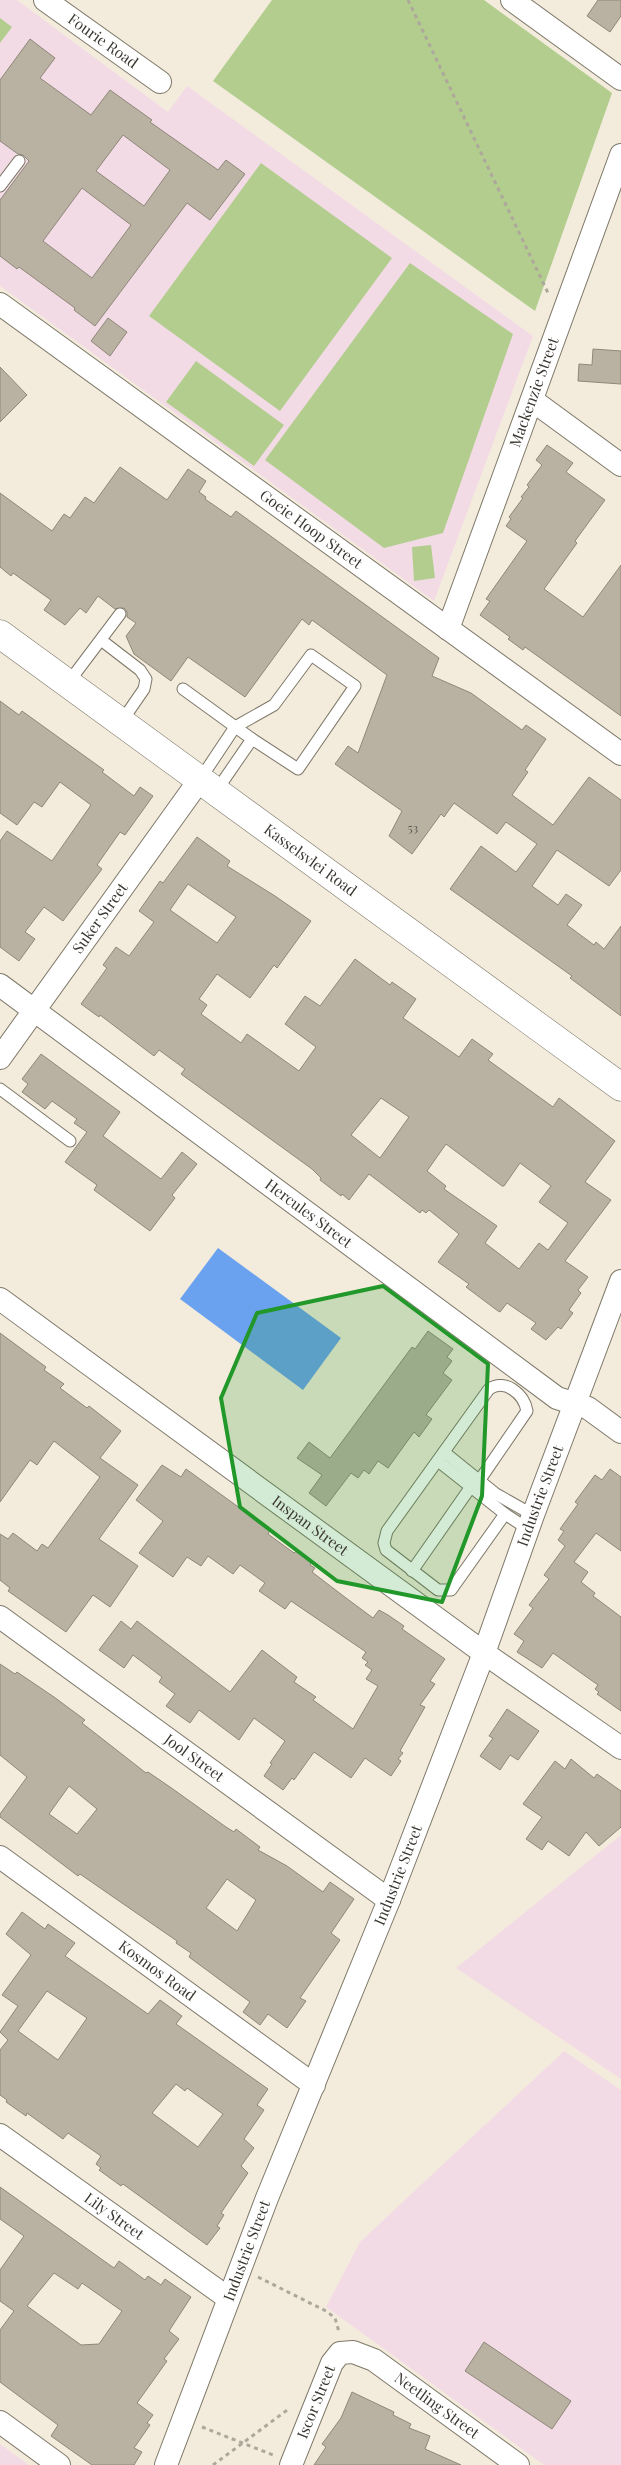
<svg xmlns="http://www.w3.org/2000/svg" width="621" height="2465" font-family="'Playfair Display',serif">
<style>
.education{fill:#f3dbe6}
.green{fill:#b2cd8e}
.water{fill:#6ba2ef}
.building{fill:#b9b2a3;stroke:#8e8879;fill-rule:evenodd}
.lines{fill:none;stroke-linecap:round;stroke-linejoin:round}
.lane-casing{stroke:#7e7869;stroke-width:13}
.street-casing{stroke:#7e7869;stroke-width:24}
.secondary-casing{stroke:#7e7869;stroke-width:29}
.path{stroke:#aea89c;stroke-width:3;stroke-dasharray:4 4;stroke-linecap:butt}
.lane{stroke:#fff;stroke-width:11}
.street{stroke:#fff;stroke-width:22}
.secondary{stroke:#fff;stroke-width:28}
.marked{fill:#219829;fill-opacity:0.2;stroke:#219829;stroke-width:4;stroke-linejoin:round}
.labels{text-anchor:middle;stroke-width:4;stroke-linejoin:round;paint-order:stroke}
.number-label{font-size:12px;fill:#5a564e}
.street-label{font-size:15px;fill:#3a3731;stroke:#fff9ec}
</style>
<rect width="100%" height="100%" fill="#f3ecdc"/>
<g class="education">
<polygon points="0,0 17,0 168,112 187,86 533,336 434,601 0,286"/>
<polygon points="621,1835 621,2079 456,1968"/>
<polygon points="564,2051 621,2090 621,2465 544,2465 326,2307 360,2242"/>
<polygon points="0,2444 29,2465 0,2465"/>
</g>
<g class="green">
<polygon points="272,0 484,0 612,93 535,311 213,81"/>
<polygon points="0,18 12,27 0,43"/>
<polygon points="261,163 392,258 280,411 149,316"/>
<polygon points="410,263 513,334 443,533 384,548 265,460"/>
<polygon points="196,361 284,425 254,466 166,402"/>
<polygon points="431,545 435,578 414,581 412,547"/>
</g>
<polygon class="water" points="218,1248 341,1338 303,1390 180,1299"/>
<g class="building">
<polygon points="598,0 621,0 621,16 610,32 587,16"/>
<path d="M30,39L55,58L40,78L91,115L110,90L152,120L150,122L218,170L226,160L245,174L210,220L187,203L95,326L74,310L75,308L19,267L17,269L0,256V200L29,161L23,155L18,154L0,141V80ZM123,135L170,170L144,206L96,171ZM82,188L131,225L92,278L43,241Z"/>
<polygon points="108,318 127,332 110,356 91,341"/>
<polygon points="593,349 621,351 621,384 578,381 579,364 592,365"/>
<polygon points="0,367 27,395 0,422"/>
<polygon points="547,445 573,463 566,472 605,500 575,541 577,543 544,589 583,617 621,565 621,716 525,647 523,650 508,639 510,637 480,615 490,601 486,599 527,541 506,526 511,519 509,517 523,498 521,497 529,487 527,485 542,465 536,460"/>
<polygon points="120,467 167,500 188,469 206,481 199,492 206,497 205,499 231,517 236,511 439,658 432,676 471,693 522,730 526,725 546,739 525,770 528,772 512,795 553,825 589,777 621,800 621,870 609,886 557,850 532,886 558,905 566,894 582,905 567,925 594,945 596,942 604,949 621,926 621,1016 570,978 572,976 450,889 481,846 516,872 537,844 506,822 497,834 454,803 444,817 441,814 412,854 389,836 402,811 335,764 348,746 358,753 387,675 312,620 309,625 302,619 245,697 188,657 171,681 134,654 126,636 136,623 127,617 127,612 124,608 115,609 98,596 86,613 80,608 65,625 44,610 51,600 13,573 11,576 0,567 0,493 52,531 64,514 70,518 85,497 94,503"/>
<polygon points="0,701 19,715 22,711 104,770 102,772 134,796 140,787 153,796 125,835 120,832 97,865 102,869 63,921 44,907 25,932 35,939 19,961 0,947 0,841 7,831 52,861 91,805 60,782 42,807 34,802 17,825 0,813"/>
<path d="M197,837L230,861L227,866L275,896L311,921L277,968L274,965L250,998L217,974L199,999L207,1005L201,1014L241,1043L247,1034L299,1071L316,1047L285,1024L305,996L320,1006L355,959L390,985L392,982L416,999L403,1018L459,1057L472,1039L493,1054L488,1060L553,1107L559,1098L615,1141L585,1182L611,1200L565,1261L588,1277L578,1290L581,1293L569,1310L573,1313L561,1329L558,1327L546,1340L531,1329L536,1323L507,1303L500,1312L498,1311L466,1287L469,1284L438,1262L459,1234L429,1210L426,1213L422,1210L420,1213L369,1174L349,1200L342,1194L341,1196L320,1180L321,1178L312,1169L181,1074L185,1069L159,1050L154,1056L100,1015L99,1017L81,1004L107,968L103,965L116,947L129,956L154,922L139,911L160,881L163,883ZM188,884L236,917L217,943L170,910ZM381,1098L409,1117L380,1158L351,1135ZM446,1144L502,1186H504L520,1163L551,1186L539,1202L568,1223L548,1250L539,1243L519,1269L485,1243L497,1226L444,1189L446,1186L427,1171Z"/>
<polygon points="41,1054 120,1112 103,1136 161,1179 182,1152 197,1164 172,1195 175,1198 150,1231 94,1190 97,1185 65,1162 87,1132 74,1123 77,1119 52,1101 45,1109 22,1092 28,1084 22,1079"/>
<polygon points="428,1331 453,1349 447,1357 452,1361 443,1373 452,1380 426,1415 432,1419 419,1437 414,1432 388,1468 378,1461 369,1474 364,1470 358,1478 351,1473 326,1506 309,1493 322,1475 297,1458 309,1442 330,1458 412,1347 415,1349"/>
<polygon points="0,1333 46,1367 44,1370 64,1384 60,1388 87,1408 89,1406 121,1431 100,1458 138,1485 99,1539 138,1566 110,1607 93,1595 66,1632 8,1591 10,1588 0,1580 0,1534 8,1539 13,1533 37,1551 42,1544 48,1548 100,1477 54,1441 37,1465 30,1460 0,1502"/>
<polygon points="162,1465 181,1477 186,1469 270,1530 268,1534 294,1553 297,1550 312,1561 310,1565 315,1568 312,1572 346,1598 373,1618 379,1610 388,1615 404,1626 402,1629 445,1659 430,1681 435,1684 420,1705 425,1707 400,1751 403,1753 398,1759 401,1761 391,1776 365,1758 351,1778 314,1752 294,1780 292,1778 283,1790 264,1776 272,1764 270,1763 285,1741 254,1718 239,1740 199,1710 190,1723 166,1706 175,1694 159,1682 162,1677 133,1655 124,1668 99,1650 121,1621 131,1629 137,1621 230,1692 262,1650 297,1677 294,1682 316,1697 313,1700 353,1729 378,1686 366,1679 372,1670 365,1665 368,1662 362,1658 366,1652 291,1601 285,1609 259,1591 265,1583 240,1565 233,1574 208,1556 201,1566 187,1557 173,1577 139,1553 163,1521 136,1500"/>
<polygon points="610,1469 621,1477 621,1551 596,1533 574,1562 588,1572 581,1582 595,1593 593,1596 621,1617 621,1711 597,1694 599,1692 595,1689 598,1685 553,1653 542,1668 517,1652 524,1641 514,1634 533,1608 529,1605 549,1579 544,1575 565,1546 558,1540 564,1531 560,1529 578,1504 575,1502 595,1475 602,1480"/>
<path d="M0,1664L15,1674L17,1672L54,1697L85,1720L82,1723L146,1773L148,1772L170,1787L226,1827L234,1832L236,1829L260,1847L258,1850L287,1866L323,1892L330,1882L354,1899L331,1933L340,1940L300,1998L306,2001L287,2028L268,2014L260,2025L243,2012L250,2002L189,1957L191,1953L176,1943L177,1941L80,1874L78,1876L0,1817V1814L27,1777L0,1755ZM69,1786L97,1809L77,1834L49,1814ZM227,1879L256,1900L237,1931L206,1908Z"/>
<polygon points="507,1709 539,1731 518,1760 510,1755 500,1770 480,1756 493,1738 489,1736"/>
<polygon points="571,1759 594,1778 597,1774 621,1791 621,1827 599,1846 586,1832 569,1856 548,1841 542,1850 526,1839 542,1817 523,1804 555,1761 565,1769"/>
<path d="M22,1912L45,1929L48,1924L75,1943L65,1956L148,2014L160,2000L182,2016L176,2024L268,2089L257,2105L264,2110L244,2139L254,2148L241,2166L248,2173L221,2213L224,2215L217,2226L220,2228L207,2245L123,2184L121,2186L99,2170L101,2168L96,2164L101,2156L68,2133L63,2139L27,2113L26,2116L6,2102L7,2100L0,2095V2050L8,2040L0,2032L18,2006L2,1995L31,1955L6,1934ZM47,1991L87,2018L58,2060L18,2031ZM176,2084L185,2091L187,2088L223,2114L198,2147L152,2113Z"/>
<path d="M0,2187L114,2268L119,2261L145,2280L148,2276L161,2285L165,2279L191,2297L169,2331L179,2339L164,2359L167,2361L137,2403L153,2415L147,2423L150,2425L134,2448L142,2452L134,2465H92L51,2436L58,2425L0,2382V2330L14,2311L0,2301V2270L24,2236L0,2219ZM54,2273L78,2289L82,2283L122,2311L99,2344L81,2345L27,2306Z"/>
<polygon points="484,2342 571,2401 552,2429 465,2371"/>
<polygon points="352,2392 394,2412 393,2415 411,2424 409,2428 430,2436 425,2449 461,2465 314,2465 326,2447 322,2444 341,2418"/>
</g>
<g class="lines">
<defs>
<g id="lane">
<polyline points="0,186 19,161"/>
<polyline points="101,640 140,670 146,679 144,689 122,721"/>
<polyline points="68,683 120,614"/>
<polyline points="183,689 252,739"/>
<polyline points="201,778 235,727 274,705 311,655 355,686 298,769 252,739 217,790"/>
<polyline points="0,1089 70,1141"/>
<polyline points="444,1452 496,1494 533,1515"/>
<polyline points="438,1461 505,1514 528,1529"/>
<path d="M479,1481L527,1411C524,1394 505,1378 489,1389L387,1531L384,1543L386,1550L438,1590H451L505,1514"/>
<polyline points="412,1571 470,1488"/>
</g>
<g id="street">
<path id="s1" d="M45,0L160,82"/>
<polyline points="512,0 621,79"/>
<path id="s2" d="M0,304L621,754"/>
<polyline points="532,400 621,465"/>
<path id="s3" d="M448,629L621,155"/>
<path id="s4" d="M0,985L557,1398L588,1408L621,1432"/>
<path id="s5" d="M0,1058L201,778"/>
<path id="s6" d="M0,1299L484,1653L621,1748"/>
<path id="s7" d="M0,1617L389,1900"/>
<path id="s8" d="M0,1857L314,2085"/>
<path id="s9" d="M0,2135L228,2298"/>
<polyline points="0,2422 59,2465"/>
<path id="s10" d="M166,2465L267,2198L389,1900L484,1653L533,1515L621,1281"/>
<path id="s11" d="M291,2465L332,2363L340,2353L353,2352L374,2360L518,2465"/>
</g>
<g id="secondary">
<path id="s12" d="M0,634L621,1087"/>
</g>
</defs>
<use href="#lane" class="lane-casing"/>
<use href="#street" class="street-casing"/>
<use href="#secondary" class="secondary-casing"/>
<g class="path">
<polyline points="408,0 548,293"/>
<polyline points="258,2277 326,2311 335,2318 339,2332"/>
<polyline points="202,2427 273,2455"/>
<polyline points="213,2465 290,2408"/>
</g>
<use href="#lane" class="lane"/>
<use href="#street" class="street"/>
<use href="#secondary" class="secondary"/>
</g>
<path class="marked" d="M383,1286L488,1364L482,1496L442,1602L337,1581L240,1507L221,1398L257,1313Z"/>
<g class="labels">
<g class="number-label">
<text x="413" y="832">53</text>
</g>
<g class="street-label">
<text dy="5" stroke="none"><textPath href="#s1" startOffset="71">Fourie Road</textPath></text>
<text dy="5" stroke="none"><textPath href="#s3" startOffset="252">Mackenzie Street</textPath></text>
<text dy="5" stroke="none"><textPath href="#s2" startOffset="384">Goeie Hoop Street</textPath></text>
<text dy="5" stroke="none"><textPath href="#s12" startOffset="384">Kasselsvlei Road</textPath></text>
<text dy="5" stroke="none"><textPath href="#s5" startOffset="172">Suker Street</textPath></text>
<text dy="5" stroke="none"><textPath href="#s4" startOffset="384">Hercules Street</textPath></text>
<text dy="5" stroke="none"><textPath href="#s10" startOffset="1039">Industrie Street</textPath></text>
<text dy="5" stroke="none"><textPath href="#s6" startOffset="384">Inspan Street</textPath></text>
<text dy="5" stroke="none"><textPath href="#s7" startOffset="240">Jool Street</textPath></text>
<text dy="5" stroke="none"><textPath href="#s10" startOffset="634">Industrie Street</textPath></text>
<text dy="5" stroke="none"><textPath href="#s8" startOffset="194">Kosmos Road</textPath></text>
<text dy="5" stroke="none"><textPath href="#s9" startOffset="140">Lily Street</textPath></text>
<text dy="5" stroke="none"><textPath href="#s10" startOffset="229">Industrie Street</textPath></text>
<text dy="5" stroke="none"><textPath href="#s11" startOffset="68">Iscor Street</textPath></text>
<text dy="5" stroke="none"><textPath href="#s11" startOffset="236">Neetling Street</textPath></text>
</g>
</g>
</svg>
